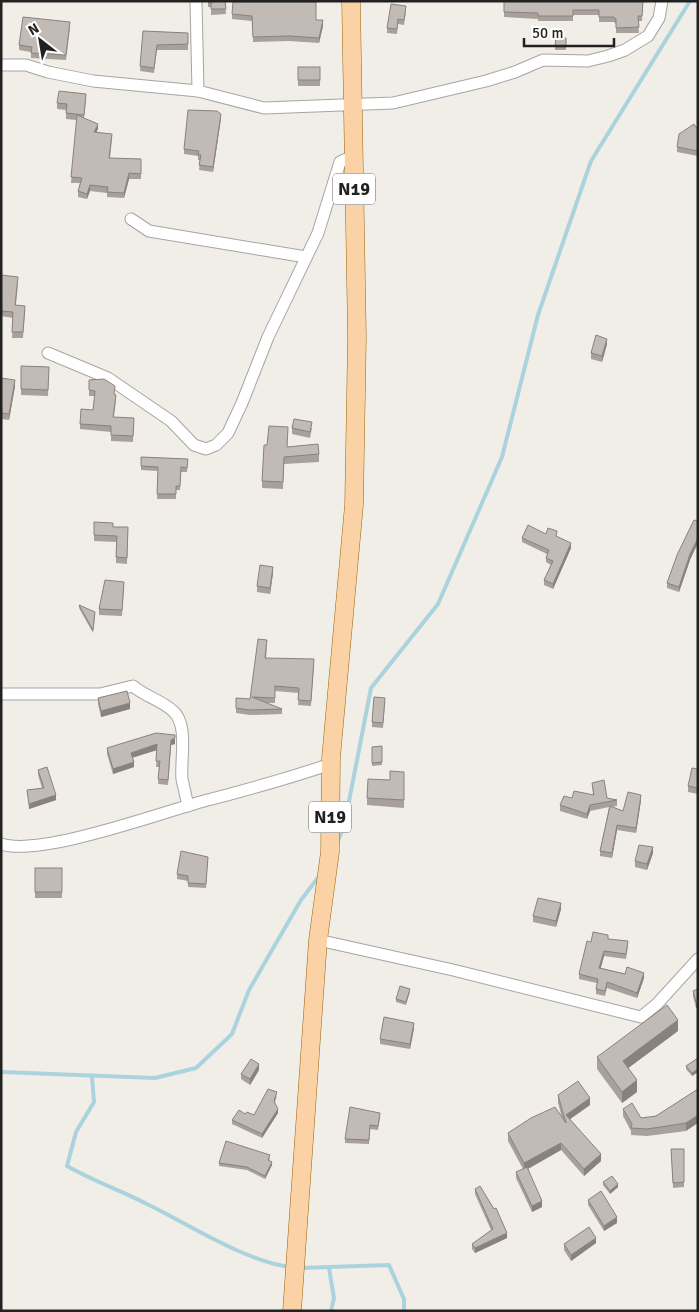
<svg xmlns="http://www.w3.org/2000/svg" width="699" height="1312" font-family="Signika,sans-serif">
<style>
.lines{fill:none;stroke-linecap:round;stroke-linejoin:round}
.stream{stroke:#abd3dd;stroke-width:4}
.minor-casing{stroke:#a5a5a5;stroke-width:13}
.primary-casing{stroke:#9a6404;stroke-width:19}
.minor{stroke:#fff;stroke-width:11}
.primary{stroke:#fad2a5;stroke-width:18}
.wall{fill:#a7a09c}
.shaded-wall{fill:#88827f}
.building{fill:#c2bab5;stroke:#88827f}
.labels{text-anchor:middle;stroke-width:4;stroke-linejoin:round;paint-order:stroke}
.shield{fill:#fff;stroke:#646464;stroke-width:1}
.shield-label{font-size:18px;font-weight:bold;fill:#212121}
</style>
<rect width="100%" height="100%" fill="#f1eee8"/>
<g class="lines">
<g class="stream">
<polyline points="337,843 344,827 371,688 438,604 502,457 538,315 591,161 690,1"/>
<polyline points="1,1072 155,1078 196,1068 232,1034 249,990 301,900 320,875"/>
<path d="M92,1077L94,1102L76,1132L67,1166C93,1181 120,1190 147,1204C188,1224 246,1262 291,1267"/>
<polyline points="300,1268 389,1265 404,1299 404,1311"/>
<polyline points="329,1268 334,1298 331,1311"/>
</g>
<defs>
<g id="minor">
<polyline points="196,1 198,91"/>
<polyline points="1,65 26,65 48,72 93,81 198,91 264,108 393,103 486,81 515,72 543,60 588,61 608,56 625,50 648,36 659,18 662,1"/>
<polyline points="131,219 149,231 306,257"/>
<polyline points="48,353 108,378 171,421 194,445 206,449 216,445 228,433 242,403 268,337 318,233 340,162 353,156"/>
<path d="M1,694H100L133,686C146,697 161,700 173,711C189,725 180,760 182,779C184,788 186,797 188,806"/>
<path d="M1,844C40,857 160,813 204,801C247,790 289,778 331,764"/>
<polyline points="318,940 453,970 641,1017 657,1004 698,959"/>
</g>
<polyline id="primary" points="292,1311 318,940 330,852 331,758 354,505 357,337 351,1"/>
</defs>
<use href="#minor" class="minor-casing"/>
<use href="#primary" class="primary-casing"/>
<use href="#minor" class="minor"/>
<use href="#primary" class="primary"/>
</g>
<g class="wall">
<polygon points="208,1 225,1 226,14 211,15 211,7 208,7"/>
<polygon points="643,1 642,21 638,21 639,33 616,33 616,24 614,22 599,22 599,15 573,15 573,21 538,21 538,19 504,17 504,12"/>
<polygon points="406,11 404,25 398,24 397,34 387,33 387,28"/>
<polygon points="232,14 316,20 323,26 319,43 289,41 253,42 252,21 232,19"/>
<polygon points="70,28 66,60 31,58 31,52 19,50 19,45"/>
<polygon points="143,31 188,33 188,50 157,50 154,73 140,71"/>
<polygon points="556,37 566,38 566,50 555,50"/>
<rect x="298" y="67" width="22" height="19"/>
<polygon points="86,100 84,118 98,129 96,132 112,139 110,158 141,159 141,179 129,179 124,198 107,197 107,193 90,191 87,199 78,197 78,191 80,183 71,183 77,120 66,119 66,110 57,109 57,103"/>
<polygon points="221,118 213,172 199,170 200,160 198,160 198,156 184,154 184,149"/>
<polygon points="698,130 698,156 677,152 677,147"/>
<polygon points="1,275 18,283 16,305 25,312 23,338 12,338 13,318 1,316"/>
<polygon points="607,344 602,362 591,359 591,353"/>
<polygon points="21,366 49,367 48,396 21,395"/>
<polygon points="1,378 15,386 9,420 1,419"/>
<polygon points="89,380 115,394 116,400 114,417 134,424 133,442 111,441 111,432 80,429 80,424 93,410 95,396 89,396"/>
<polygon points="292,428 312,428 310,438 292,434"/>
<polygon points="287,447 319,454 319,462 284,464 283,489 262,488 262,481"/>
<polygon points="141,457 188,459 187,472 181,472 180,490 176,490 176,499 157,499 158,471 141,470"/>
<polygon points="94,522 113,527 128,527 127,564 116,563 116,542 94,541"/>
<polygon points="546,534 557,536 571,548 553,589 544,585 544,580 551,565 546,562 546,558 547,554 522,542 522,538"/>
<polygon points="690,560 679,592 667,588 667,583"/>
<polygon points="273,573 270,594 257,592 257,586"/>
<polygon points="124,588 122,616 99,615 99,609"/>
<polygon points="79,605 95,615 93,633 79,608"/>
<polygon points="267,645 266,658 314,664 311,706 298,705 299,693 275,691 275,703 267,703 282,709 282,714 250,715 236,713 236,698 250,699"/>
<polygon points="98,698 130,709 101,717 98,704"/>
<polygon points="385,702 383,728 372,727 372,722"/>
<polygon points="175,744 171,745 168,785 158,784 159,767 156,767 157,750 132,758 134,767 113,774 107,754 107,748"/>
<polygon points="382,746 382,765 372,766 372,747"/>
<polygon points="698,769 698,794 688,792 688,786"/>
<polygon points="38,770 56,800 29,809 27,790 42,788 38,775"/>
<polygon points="404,772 404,808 367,805 367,798"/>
<polygon points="592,783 607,798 617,800 617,806 611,807 623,811 641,800 636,833 617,830 612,858 600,856 600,851 609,807 590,811 587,819 560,811 560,805 572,798 593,795"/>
<polygon points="653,853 647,870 635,867 635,861"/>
<polygon points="208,857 206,888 188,887 188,881 177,879 177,874"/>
<polygon points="62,868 62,898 35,898 35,892"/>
<polygon points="561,909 556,927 533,922 533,916"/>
<polygon points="608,939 628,946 626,959 604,956 601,968 644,978 637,998 607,988 605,996 596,994 596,989 597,983 579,979 579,974 591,942"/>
<polygon points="698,989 698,1008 696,1008 693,996 693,991"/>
<polygon points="410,992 406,1005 396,1002 396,999"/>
<polygon points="414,1028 410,1049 380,1044 380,1039"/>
<polygon points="678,1031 628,1068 637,1092 622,1103 597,1069 597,1057"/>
<polygon points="698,1058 698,1072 692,1076 686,1069 686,1066"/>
<polygon points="259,1070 250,1085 241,1079 241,1074"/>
<polygon points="698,1089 686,1131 647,1136 631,1135 631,1131 623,1116 623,1109 641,1118 656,1116"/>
<polygon points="558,1095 590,1105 570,1119 601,1161 584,1176 561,1150 528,1169 542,1207 532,1212 516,1178 516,1172 523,1169 508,1141 508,1133 562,1118 558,1103"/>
<polygon points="277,1096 275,1102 278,1113 262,1138 232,1124 232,1120 245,1114 254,1115"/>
<polygon points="380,1117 378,1130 370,1129 369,1144 345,1143 345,1139"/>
<polygon points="671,1149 684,1149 684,1187 673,1188"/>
<polygon points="270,1158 269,1161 272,1165 265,1179 247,1170 219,1166 219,1163"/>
<polygon points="603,1182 618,1187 610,1194 603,1185"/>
<polygon points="475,1189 494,1209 507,1238 475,1253 472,1249 472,1244 491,1230 475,1194"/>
<polygon points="588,1200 617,1223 604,1231 588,1205"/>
<polygon points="596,1243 571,1261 564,1250 564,1244"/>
</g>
<g class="shaded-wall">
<polygon points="323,20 323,26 319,43 319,38"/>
<polygon points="221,114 221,118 213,172 213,167"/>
<polygon points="98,124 98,129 94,138 94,132"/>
<polygon points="129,173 129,179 124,198 124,193"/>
<polygon points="90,185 90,191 87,199 87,194"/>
<polygon points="607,339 607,344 602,362 602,356"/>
<polygon points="15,380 15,386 9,420 9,414"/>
<polygon points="698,538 698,543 690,560 679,592 679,587 690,554"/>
<polygon points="571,543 571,548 553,589 553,584"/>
<polygon points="273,567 273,573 270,594 270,588"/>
<polygon points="130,703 130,709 101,717 101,711"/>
<polygon points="175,738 175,744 171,745 168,785 171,740"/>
<polygon points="157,744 157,750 131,758 131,753"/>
<polygon points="134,762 134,767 113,774 113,769"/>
<polygon points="56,795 56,800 29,809 29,804"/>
<polygon points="641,795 641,800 636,833 636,828"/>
<polygon points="590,805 590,811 587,819 587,814"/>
<polygon points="617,825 617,830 612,858 612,853"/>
<polygon points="653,847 653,853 647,870 647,864"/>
<polygon points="561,903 561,909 556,927 556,921"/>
<polygon points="604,951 604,956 599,973 599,968"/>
<polygon points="644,973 644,978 637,998 637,993"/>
<rect x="696" y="1002" width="2" height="6"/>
<polygon points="678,1020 678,1031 623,1072 623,1061"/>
<polygon points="414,1023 414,1028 410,1049 410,1044"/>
<polygon points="259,1064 259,1070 250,1085 250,1079"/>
<polygon points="698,1069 698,1072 692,1076 692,1073"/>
<polygon points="637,1080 637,1092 622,1103 622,1092"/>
<polygon points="590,1098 590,1105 566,1122 566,1115"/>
<polygon points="278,1109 278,1113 262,1138 262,1134"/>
<polygon points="698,1115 698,1123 686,1131 686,1123"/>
<polygon points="561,1143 561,1150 524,1171 524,1163"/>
<polygon points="601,1154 601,1161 584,1176 584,1169"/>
<polygon points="272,1162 272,1165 265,1179 265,1176"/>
<polygon points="618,1184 618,1187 610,1194 610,1191"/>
<polygon points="542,1201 542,1207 532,1212 532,1206"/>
<polygon points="617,1217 617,1223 604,1231 604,1226"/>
<polygon points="507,1233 507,1238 475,1253 475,1248"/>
<polygon points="596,1238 596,1243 571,1261 571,1255"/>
</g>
<g class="building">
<polygon points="225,1 226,9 211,9 211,2 208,2"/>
<polygon points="504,1 643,1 642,16 638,16 639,27 616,28 616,19 614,17 599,17 599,10 573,10 573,16 538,16 538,13 504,12"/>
<polygon points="233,2 316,2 316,20 323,20 319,38 289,36 253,37 252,16 232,14"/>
<polygon points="391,4 406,6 404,20 398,19 397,29 387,28"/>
<polygon points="23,17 70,22 66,55 31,53 32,47 19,45"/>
<polygon points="143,31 188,33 188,44 157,45 154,68 140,66"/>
<polygon points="556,37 566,38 566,47 555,47"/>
<rect x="298" y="67" width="22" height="13"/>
<polygon points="59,91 86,94 84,115 66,113 67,104 57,103"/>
<polygon points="188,110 217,111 221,114 213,167 199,165 201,155 198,155 199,151 184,149"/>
<polygon points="77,115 98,124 94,132 112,134 109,158 141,159 141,174 129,173 124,193 107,192 108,187 90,185 87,194 78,191 82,178 71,177"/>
<polygon points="694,124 698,130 698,151 677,147 679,134"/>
<polygon points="1,275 18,277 15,305 25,306 23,332 12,332 13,312 1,311"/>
<polygon points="596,335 607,339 602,356 591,353"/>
<polygon points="21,366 49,367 48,390 21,389"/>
<polygon points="1,378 15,380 9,414 1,413"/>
<polygon points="104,379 115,386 114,394 116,395 113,417 134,418 133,436 111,435 111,426 80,424 81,409 93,410 95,391 89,390 89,380"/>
<polygon points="294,419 312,422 310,432 292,428"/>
<polygon points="269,426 288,427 287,447 318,444 319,454 284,457 283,482 262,481 264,445 267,445"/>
<polygon points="141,457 188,459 187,468 181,467 180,486 176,486 176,494 157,494 158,467 141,466"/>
<polygon points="694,520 698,521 698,538 690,554 679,587 667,583 677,555"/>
<polygon points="94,522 113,523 113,527 128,527 127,558 116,557 117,536 94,535"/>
<polygon points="528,525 546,534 548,528 557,531 556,536 571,543 553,584 544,580 553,561 546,558 549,550 522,538"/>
<polygon points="260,565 273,567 270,588 257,586"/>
<polygon points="105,580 124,582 122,610 99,609"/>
<polygon points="79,605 95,612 93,630"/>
<polygon points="258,639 267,640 265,658 314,659 311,701 298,700 299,688 275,686 275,698 252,697 282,709 250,710 236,708 236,698 250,699"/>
<polygon points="127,691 130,703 101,711 98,698"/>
<polygon points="374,697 385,698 383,723 372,722"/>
<polygon points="156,733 175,735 175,738 171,740 168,780 158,779 160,761 156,761 157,744 131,753 134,762 113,769 107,748"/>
<polygon points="382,746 382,762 372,763 372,747"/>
<polygon points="47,767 56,795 29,804 27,790 44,788 38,770"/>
<polygon points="692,768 698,769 698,788 688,786"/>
<polygon points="390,771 404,772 404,800 367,798 368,779 390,780"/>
<polygon points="604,780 607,798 617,800 590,805 587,814 560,805 564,796 572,798 574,791 594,795 592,783"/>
<polygon points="628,792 641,795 636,828 617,825 612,853 600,851 610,806 623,811"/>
<polygon points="639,845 653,847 647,864 635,861"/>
<polygon points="181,851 208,857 206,884 188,883 188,876 177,874"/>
<rect x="35" y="868" width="27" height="24"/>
<polygon points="538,898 561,903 556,921 533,916"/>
<polygon points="593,932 608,935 608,939 628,941 626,954 604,951 599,968 625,974 627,967 644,973 637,993 607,982 605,991 596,989 598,979 579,974 587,941 591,942"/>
<polygon points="400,986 410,989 406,1002 396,999"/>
<polygon points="698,989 698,1002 696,1002 693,991"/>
<polygon points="667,1005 678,1020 623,1061 637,1080 622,1092 597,1057"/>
<polygon points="384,1017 414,1023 410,1044 380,1039"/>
<polygon points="698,1058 698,1069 692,1073 686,1066"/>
<polygon points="251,1059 259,1064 250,1079 241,1074"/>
<polygon points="578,1081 590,1098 566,1115 601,1154 584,1169 561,1143 524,1163 508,1133 531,1118 555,1107 566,1123 558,1095"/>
<polygon points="268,1089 277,1092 274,1101 278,1109 262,1134 232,1120 239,1110 245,1114 247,1112 254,1115"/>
<polygon points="698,1089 698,1115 686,1123 647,1129 631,1128 632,1124 623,1109 632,1103 641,1118 656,1116"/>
<polygon points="350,1107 380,1113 378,1126 370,1125 369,1140 345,1139"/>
<polygon points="226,1141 270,1155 268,1160 272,1162 265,1176 247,1167 219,1163"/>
<polygon points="671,1149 684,1149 684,1182 673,1183"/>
<polygon points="527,1167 542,1201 532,1206 516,1172"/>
<polygon points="612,1176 618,1184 610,1191 603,1182"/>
<polygon points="480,1186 494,1209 496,1208 507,1233 475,1248 472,1244 493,1229 475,1189"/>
<polygon points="601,1191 617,1217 604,1226 588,1200"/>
<polygon points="589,1227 596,1238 571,1255 564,1244"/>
</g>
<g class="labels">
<g class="shield">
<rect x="333" y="173.5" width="42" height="31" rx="4"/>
<rect x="309" y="801.5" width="42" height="31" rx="4"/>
</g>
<g class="shield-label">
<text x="354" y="195">N19</text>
<text x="330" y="823">N19</text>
</g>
</g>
<rect width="699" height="1312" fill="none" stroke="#212121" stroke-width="5"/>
<g transform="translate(40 40) rotate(329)" stroke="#ffffff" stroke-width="4" paint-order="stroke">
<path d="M0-4L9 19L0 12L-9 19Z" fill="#212121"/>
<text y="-8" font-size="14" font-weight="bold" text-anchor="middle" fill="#212121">N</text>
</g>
<path d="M524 38v8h90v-8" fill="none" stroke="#212121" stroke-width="2.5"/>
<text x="532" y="38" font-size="15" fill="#212121" stroke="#ffffff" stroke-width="4" paint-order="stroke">50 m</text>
</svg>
